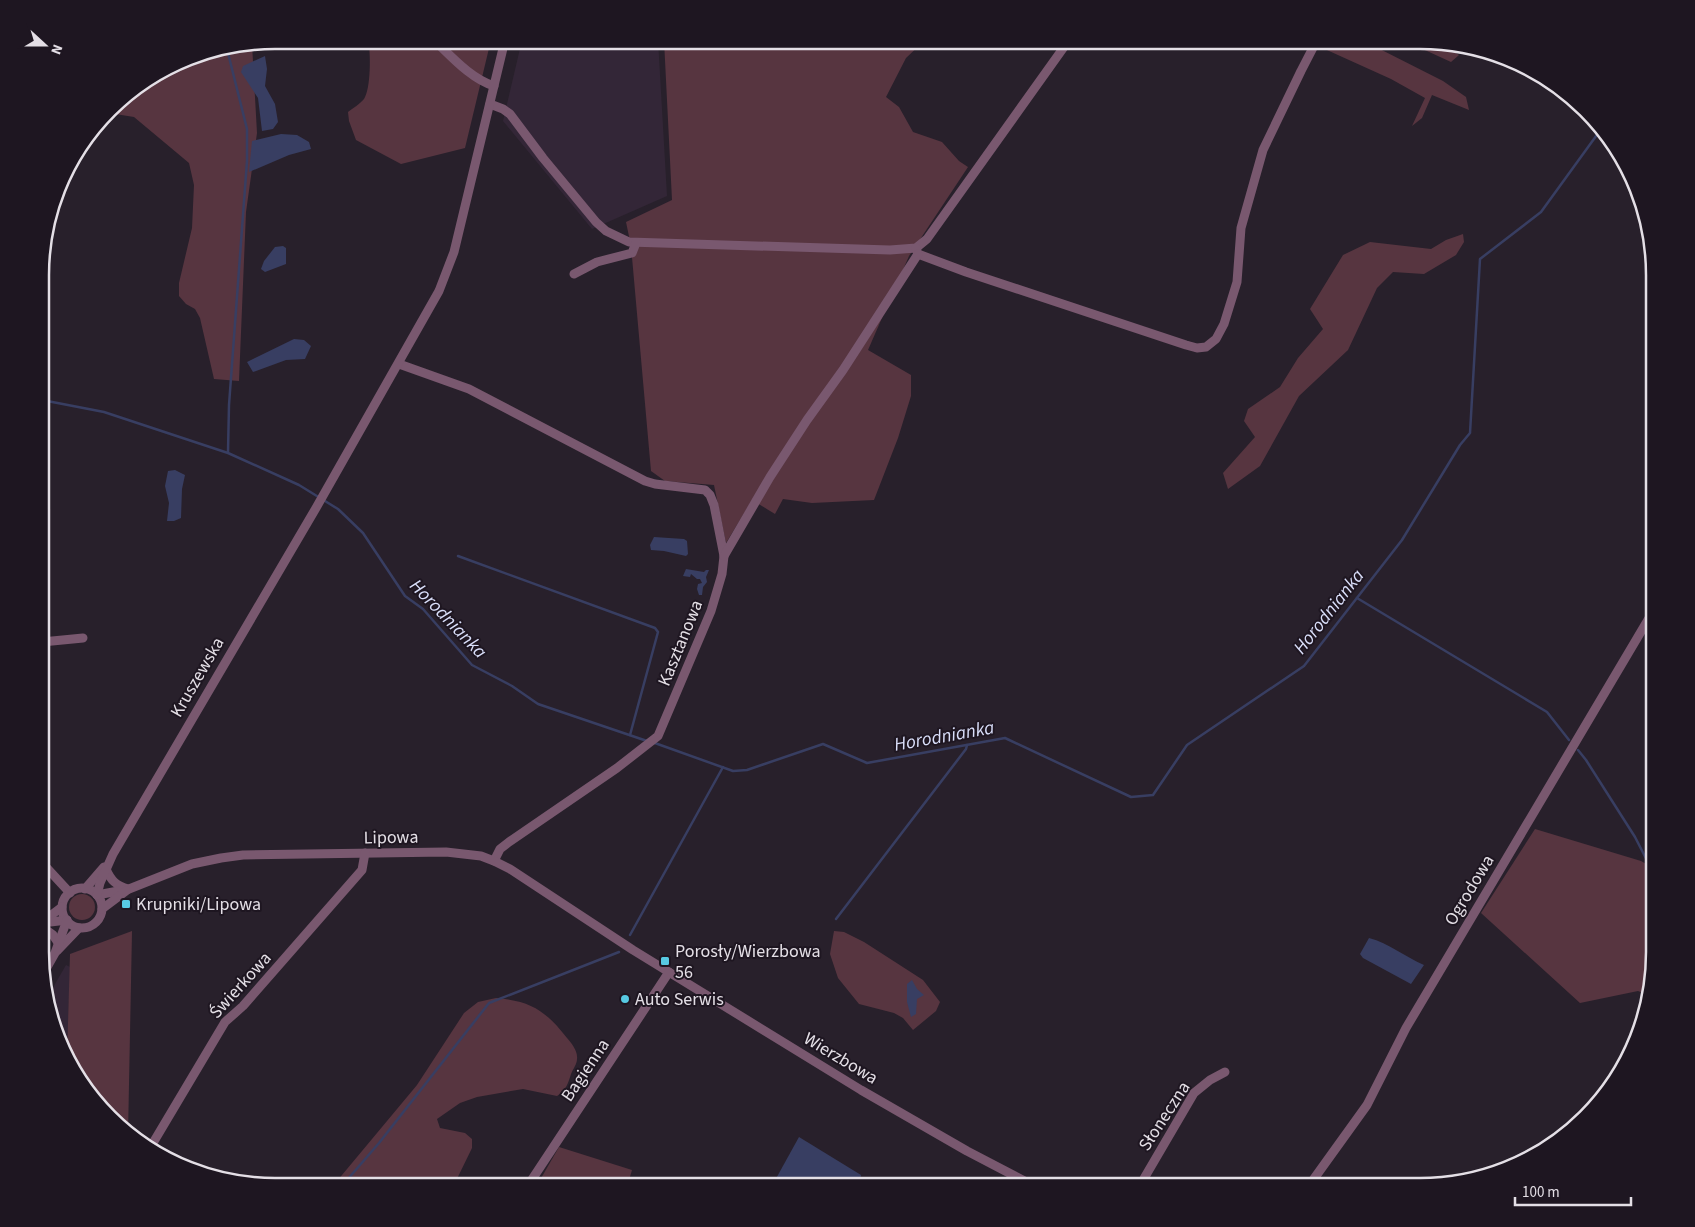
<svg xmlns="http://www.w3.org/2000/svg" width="1695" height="1227" font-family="'Source Sans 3',sans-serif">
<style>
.built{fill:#332637}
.green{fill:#573540}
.water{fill:#383e62}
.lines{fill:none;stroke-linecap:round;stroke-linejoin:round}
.stream{stroke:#383e62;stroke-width:2.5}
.minor{stroke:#79586f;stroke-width:9}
.poi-dot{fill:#57c9e2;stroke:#1e1621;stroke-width:2}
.labels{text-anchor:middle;stroke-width:4;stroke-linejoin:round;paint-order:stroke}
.street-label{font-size:18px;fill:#e4dfe6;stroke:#1e1621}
.poi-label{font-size:18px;fill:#e4dfe6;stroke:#1e1621;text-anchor:start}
.water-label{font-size:19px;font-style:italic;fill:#d9def9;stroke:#1e1621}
.rim{fill:none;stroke:#e4dfe6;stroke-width:2.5}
</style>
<rect width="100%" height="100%" fill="#28202b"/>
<g class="built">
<polygon points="522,40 658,40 667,196 592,229 503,121"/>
<polygon points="66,965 70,967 67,1057 47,998"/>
</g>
<g class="green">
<path d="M368,40H491L465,148L401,164L356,140L349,121L348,112C353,108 360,104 364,99C371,89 371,52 368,40Z"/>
<polygon points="664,40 925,40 906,58 886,97 899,107 913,132 942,142 959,161 968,167 909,256 868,350 911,375 911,396 898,438 874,500 812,503 783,499 775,514 752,500 726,543 714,485 665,481 651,471 631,246 626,222 672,200"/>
<polygon points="1321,40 1362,40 1443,81 1466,97 1469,110 1432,95 1422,118 1412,126 1425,98 1391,79 1318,46"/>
<polygon points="1403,40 1435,40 1459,55 1451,62"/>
<polygon points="252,44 257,133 246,212 239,381 214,379 200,318 195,309 186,304 179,296 179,283 192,228 194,185 189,163 134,117 109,113 120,98 185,58"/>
<polygon points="1463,234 1464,242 1456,255 1424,274 1393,272 1377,288 1348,350 1299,396 1260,466 1228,489 1223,473 1255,437 1244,421 1248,409 1280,387 1298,358 1323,329 1310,309 1343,255 1370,242 1431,249 1446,240"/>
<polygon points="1535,829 1641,861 1655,869 1655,967 1648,995 1638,991 1580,1003 1481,913"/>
<circle cx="82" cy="907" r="13"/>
<polygon points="132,931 128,1135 71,1069 67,1057 70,954"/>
<polygon points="834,931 844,932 864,942 923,980 940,1002 936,1011 913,1030 903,1018 894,1013 859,1004 838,978 830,954"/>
<path d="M496,998C531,1001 545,1010 567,1038C572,1044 578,1051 577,1059C577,1064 573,1069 571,1074C568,1084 566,1090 557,1096L523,1089L477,1097L460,1103L437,1119L440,1128L465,1133L472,1139V1148L453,1187H332L417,1085L464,1013L478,1002Z"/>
<polygon points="559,1147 632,1170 627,1187 536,1187"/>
</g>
<g class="water">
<polygon points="265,56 267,69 265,86 275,104 278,122 273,129 262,131 258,98 241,72 243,66"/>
<polygon points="281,134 297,135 309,142 311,149 289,155 249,172 252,141"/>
<polygon points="283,246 286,248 286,264 265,272 261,269 264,261 275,247"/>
<polygon points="294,339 304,340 311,346 305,359 286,360 253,372 247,362"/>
<polygon points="175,470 185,475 182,489 181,518 174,521 167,521 169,503 165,486 168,471"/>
<polygon points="654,537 684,539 687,541 688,554 686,556 664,551 651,550 650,545"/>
<polygon points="686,569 704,572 706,570 709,570 706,577 707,582 703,587 702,595 699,595 697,589 698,584 702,583 700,579 697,579 691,574 690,577 683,576"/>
<path d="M1369,938C1389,943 1405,957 1424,965L1411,984L1363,958L1360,954Z"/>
<polygon points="912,980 917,989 924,995 917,999 916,1014 911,1017 907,1002 907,984"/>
<polygon points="799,1137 861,1175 859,1187 778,1187 773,1184"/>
</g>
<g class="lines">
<g class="stream">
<polyline points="227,49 247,129 247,161 229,405 228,452"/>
<polyline points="42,400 104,412 228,453 299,485 338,509 363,533 405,596 423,609 472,665 512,686 538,704 647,741"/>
<polyline points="458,556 655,628 658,632 630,735"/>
<polyline points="1357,598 1547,712 1569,740"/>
<polyline points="652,742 733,771 747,770 823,744 867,763 1005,738 1131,797 1153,795 1187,745 1304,666 1402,540 1460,445 1470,433 1480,259 1541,212 1599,132"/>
<polyline points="1578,750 1586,760 1635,837 1655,876"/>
<polyline points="836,919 966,749 967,745"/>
<polyline points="630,935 723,767"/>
<polyline points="341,1187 379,1143 489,1003 619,952"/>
</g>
<g class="minor">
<path d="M434,40C451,56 471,79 494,86"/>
<polyline points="490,104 503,109 510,114 543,158 596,222 606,231 629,242 890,250 916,248 927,239 1069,40"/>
<polyline points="916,248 918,254 966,272 1186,345 1197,348 1206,347 1216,339 1224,324 1237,282 1241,228 1263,150 1301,71 1317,40"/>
<polyline points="574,274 597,262 632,253 636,243"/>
<polyline points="399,364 469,389 645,481 655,484 705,490 710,495 714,505 724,556 722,574 711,611 658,736 617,768 509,842 500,849 494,861"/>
<polyline points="724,556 770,477 807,420 843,370 918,254"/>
<polyline points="42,642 83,638"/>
<polyline points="42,865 46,867 70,893"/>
<path d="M106,869C111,881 116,885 128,889"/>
<circle cx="82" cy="908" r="20"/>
<polyline points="85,889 104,867"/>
<polyline points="97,895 129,889 192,864 221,858 243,855 446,852 481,856 494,861 510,869 633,950 861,1090 967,1151 1036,1187"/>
<polyline points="97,895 100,883 113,854 316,508 439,291 454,252 505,40"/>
<polyline points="102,909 126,891"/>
<polyline points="42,922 62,907"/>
<polyline points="42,923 67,920"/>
<polyline points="42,927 53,935 59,944"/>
<polyline points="57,951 79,928"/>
<polyline points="42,976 55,953 67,920"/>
<polyline points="150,1148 225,1022 243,1006 362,870 365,853"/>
<polyline points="527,1187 669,972"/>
<polyline points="1139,1187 1194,1093 1210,1080 1225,1072"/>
<polyline points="1308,1187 1367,1105 1406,1028 1655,608"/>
</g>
</g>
<g class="poi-dot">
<rect x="121" y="899" width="10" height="10" rx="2.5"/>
<rect x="660" y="956" width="10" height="10" rx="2.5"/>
<circle cx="625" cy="999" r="5"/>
</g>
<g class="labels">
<g class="street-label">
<text transform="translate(680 643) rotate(-68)" y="6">Kasztanowa</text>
<text transform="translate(197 677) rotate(-60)" y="6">Kruszewska</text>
<text transform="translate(391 837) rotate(-1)" y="6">Lipowa</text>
<text transform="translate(1469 890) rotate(-59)" y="6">Ogrodowa</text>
<text transform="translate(240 985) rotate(-48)" y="6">Świerkowa</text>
<text transform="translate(841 1058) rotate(31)" y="6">Wierzbowa</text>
<text transform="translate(585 1070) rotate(-56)" y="6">Bagienna</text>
<text transform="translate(1164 1116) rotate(-57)" y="6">Słoneczna</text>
</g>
<g class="poi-label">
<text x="136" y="910">Krupniki/Lipowa</text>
<text x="675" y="957">Porosły/Wierzbowa<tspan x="675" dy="21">56</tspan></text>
<text x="635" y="1005">Auto Serwis</text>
</g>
<g class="water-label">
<text transform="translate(1328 611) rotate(-52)" y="7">Horodnianka</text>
<text transform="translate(449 618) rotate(46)" y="7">Horodnianka</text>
<text transform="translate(944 735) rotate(-10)" y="7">Horodnianka</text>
</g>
</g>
<path d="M0 0H1695V1227H0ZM275 49H1420A226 226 0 0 1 1646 275V952A226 226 0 0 1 1420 1178H275A226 226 0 0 1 49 952V275A226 226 0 0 1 275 49Z" fill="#1e1621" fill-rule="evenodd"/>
<path class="rim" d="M275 49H1420A226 226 0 0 1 1646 275V952A226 226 0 0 1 1420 1178H275A226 226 0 0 1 49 952V275A226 226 0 0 1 275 49Z"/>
<g transform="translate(45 45) rotate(111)" stroke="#1e1621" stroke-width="4" paint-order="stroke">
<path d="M0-4L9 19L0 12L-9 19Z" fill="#e4dfe6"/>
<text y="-8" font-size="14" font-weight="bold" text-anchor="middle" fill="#e4dfe6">N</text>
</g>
<path d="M1515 1197v8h116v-8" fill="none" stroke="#e4dfe6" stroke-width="2.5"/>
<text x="1522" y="1197" font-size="15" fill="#e4dfe6" stroke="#1e1621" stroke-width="4" paint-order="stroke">100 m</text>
</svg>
